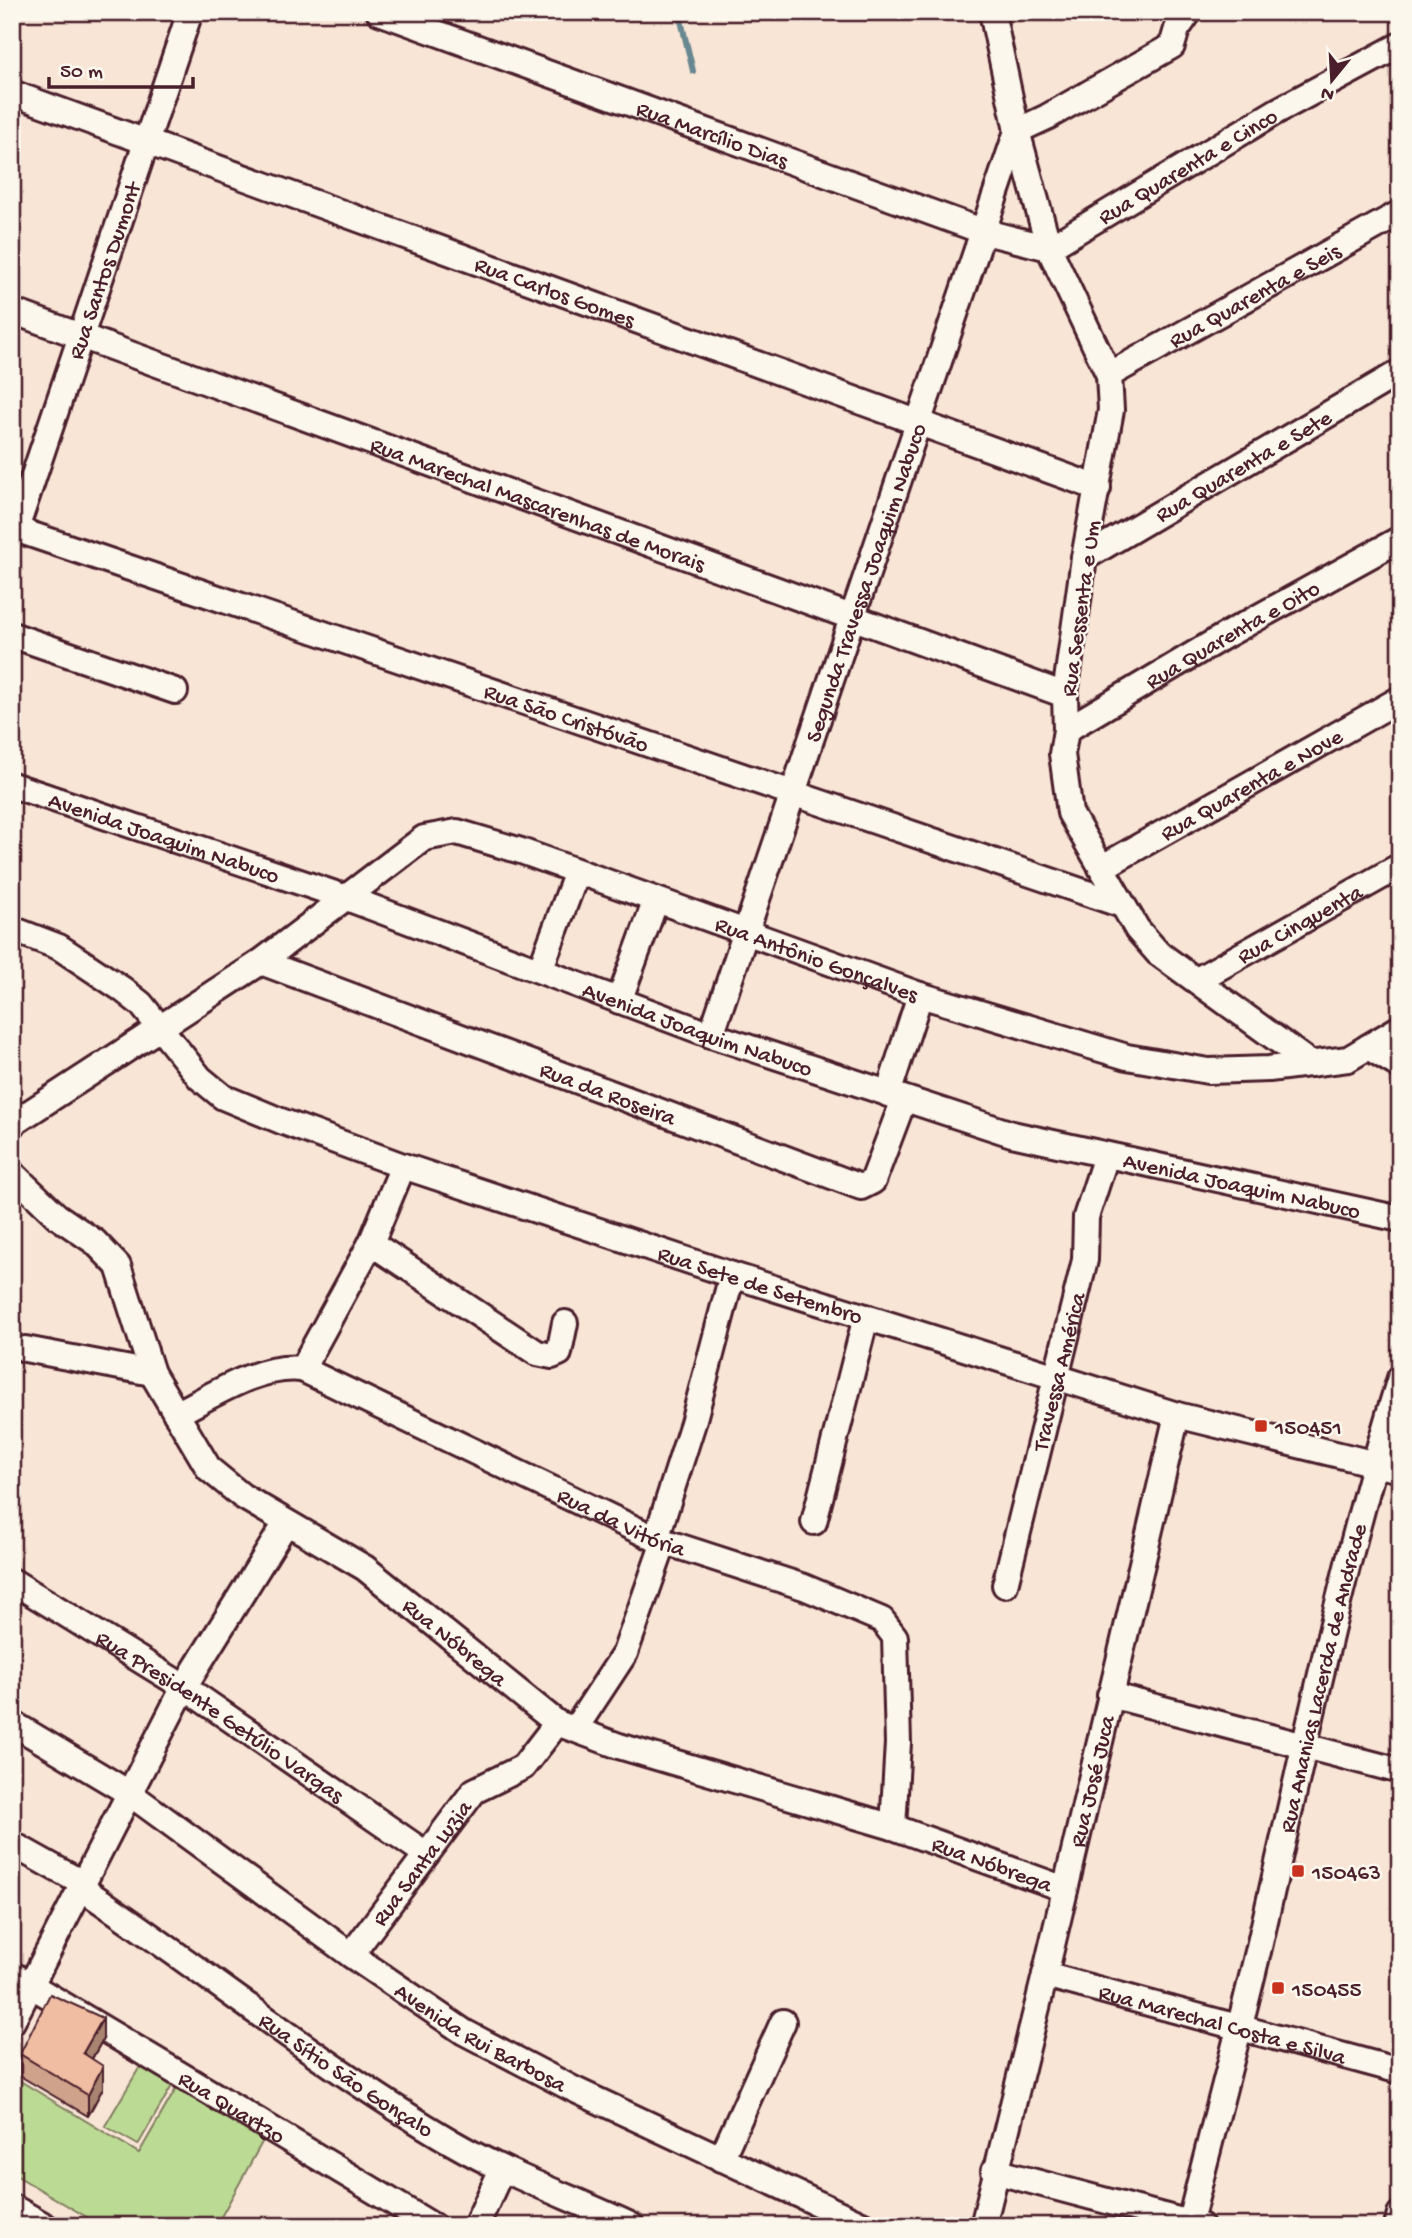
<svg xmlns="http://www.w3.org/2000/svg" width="1412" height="2238" font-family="'Gochi Hand',sans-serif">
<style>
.green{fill:#bbdb94;stroke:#827d60;stroke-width:2}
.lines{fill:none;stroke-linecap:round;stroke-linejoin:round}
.stream{stroke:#678790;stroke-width:6}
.minor-casing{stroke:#4a1f2b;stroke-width:30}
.minor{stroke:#fbf7ec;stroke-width:24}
.wall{fill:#cea28b;stroke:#4a1f2b;stroke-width:2}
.shaded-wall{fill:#a88471;stroke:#4a1f2b;stroke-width:2}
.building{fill:#f0bca2;stroke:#4a1f2b;stroke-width:2}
.poi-dot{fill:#c8321e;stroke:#fbf7ec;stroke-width:2.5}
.labels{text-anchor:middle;stroke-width:5;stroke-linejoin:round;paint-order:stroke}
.street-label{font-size:23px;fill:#4a1f2b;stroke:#fbf7ec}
.poi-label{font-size:23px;fill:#4a1f2b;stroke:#fbf7ec;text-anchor:start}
</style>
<rect width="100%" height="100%" fill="#f8e5d6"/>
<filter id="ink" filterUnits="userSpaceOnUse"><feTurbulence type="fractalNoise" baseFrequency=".0143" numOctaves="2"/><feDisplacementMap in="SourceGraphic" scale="14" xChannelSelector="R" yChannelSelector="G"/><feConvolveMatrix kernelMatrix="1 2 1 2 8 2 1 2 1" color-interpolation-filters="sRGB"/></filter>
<g filter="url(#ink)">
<g class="green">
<polygon points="145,2058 177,2077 138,2145 105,2126"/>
<polygon points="12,2076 139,2153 180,2082 266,2135 216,2226 102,2226 12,2173"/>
</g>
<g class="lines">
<polyline class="stream" points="679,12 693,71"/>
<defs>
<g id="minor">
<path id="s1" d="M379,12L985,232L1049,248"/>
<polyline points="992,12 1017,131 1049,248 1109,375 1111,410 1084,558 1065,695 1066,730 1062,754 1070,813 1137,929 1158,953 1311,1064"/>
<path id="s2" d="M12,93L1098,488"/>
<polyline points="1017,131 1047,117 1172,46 1177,29 1189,12"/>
<path id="s3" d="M1049,248L1277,111L1400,45"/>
<path id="s4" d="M12,311L1065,695"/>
<path id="s5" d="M1109,375L1400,213"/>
<path id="s6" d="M12,528L1122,905"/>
<path id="s7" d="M16,529L190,12"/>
<path id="s8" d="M1084,558L1400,372"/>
<polyline points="12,635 175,691"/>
<path id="s9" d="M1066,730L1226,635L1400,539"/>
<path id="s10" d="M12,785L347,898L711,1035L1012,1134L1400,1219"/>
<path id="s11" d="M1101,868L1400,699"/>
<path id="s12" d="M12,929L59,947L122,989L141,1004L200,1078L223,1097L281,1121L403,1166L732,1275L1177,1415L1400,1470"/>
<path id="s13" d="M261,962L861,1187L873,1181L904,1099"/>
<polyline points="540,970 577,872"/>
<path id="s14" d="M1197,980L1400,866"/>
<polyline points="619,1001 656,900"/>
<path id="s15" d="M711,1035L1017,131"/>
<polyline points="1368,1047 1400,1028"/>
<polyline points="888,1094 920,995"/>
<path id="s16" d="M12,1124L261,962L424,838L457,832L521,851L920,995L1127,1057L1208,1071L1269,1069L1348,1059L1368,1047L1400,1066"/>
<path id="s17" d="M12,1173L57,1216L95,1242L118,1266L152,1373L209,1469L242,1496L365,1568L557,1723L619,1746L893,1827L1065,1889"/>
<polyline points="371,1243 537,1353 552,1356 559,1353 565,1323"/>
<polyline points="25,1349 152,1373"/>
<polyline points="302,1369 371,1243 403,1166"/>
<path id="s18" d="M176,1414C212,1396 259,1364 302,1369L656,1539L804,1587L882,1620L895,1637L898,1743L893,1827"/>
<polyline points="814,1522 866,1317"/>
<polyline points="656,1539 693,1423 732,1275"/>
<path id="s19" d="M12,1581L184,1687L426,1854"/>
<path id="s20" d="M1005,1585L1085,1260L1086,1217L1106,1156"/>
<polyline points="1110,1695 1400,1771"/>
<path id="s21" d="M12,1723L129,1793L351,1955L464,2032L571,2088L866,2226"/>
<polyline points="575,1729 625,1653 664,1542"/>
<polyline points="12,1844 82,1883"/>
<path id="s22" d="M80,1887C205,1971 323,2067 453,2143C510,2176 573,2198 632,2226"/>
<path id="s23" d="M351,1955L474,1791L523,1767L557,1723"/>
<path id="s24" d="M12,1974L433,2226"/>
<path id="s25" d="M1045,1975L1400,2071"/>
<polyline points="12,2022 184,1687 286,1523"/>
<polyline points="721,2159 783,2022"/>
<polyline points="994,2171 1201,2226"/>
<polyline points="12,2207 45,2226"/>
<polyline points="476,2226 502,2169"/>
<path id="s26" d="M983,2226L1045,1975L1177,1415"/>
<path id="s27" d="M1189,2226C1212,2131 1238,2038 1260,1943C1303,1754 1342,1564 1400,1378"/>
<polyline points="1397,2226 1400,2214"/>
</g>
</defs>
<use href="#minor" class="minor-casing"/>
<use href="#minor" class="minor"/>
</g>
<polygon class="wall" points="103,2039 92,2059 103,2088 88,2116 20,2076 20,2054"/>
<g class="shaded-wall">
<polygon points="103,2018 103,2039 83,2074 83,2053"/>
<polygon points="103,2066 103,2088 88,2116 88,2095"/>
</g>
<polygon class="building" points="50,1994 103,2018 83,2053 103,2066 88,2095 20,2054"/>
</g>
<g class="poi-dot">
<rect x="1254" y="1419" width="14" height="14" rx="3.5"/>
<rect x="1291" y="1864" width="14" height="14" rx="3.5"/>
<rect x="1271" y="1981" width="14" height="14" rx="3.5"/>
</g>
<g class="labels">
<g class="street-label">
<text dy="8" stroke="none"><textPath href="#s1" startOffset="355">Rua Marcílio Dias</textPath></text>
<text dy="8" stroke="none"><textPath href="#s3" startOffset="161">Rua Quarenta e Cinco</textPath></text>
<text dy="8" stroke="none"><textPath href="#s7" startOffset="273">Rua Santos Dumont</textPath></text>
<text dy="8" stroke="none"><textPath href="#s2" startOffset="578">Rua Carlos Gomes</textPath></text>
<text dy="8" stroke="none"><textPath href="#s5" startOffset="166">Rua Quarenta e Seis</textPath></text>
<text dy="8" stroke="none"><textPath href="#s8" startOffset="184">Rua Quarenta e Sete</textPath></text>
<text dy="8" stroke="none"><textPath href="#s4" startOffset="560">Rua Marechal Mascarenhas de Morais</textPath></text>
<text dy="8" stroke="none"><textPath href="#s15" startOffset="478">Segunda Travessa Joaquim Nabuco</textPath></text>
<text transform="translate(1079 608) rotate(-82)" y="8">Rua Sessenta e Um</text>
<text dy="8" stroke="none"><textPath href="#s9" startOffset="192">Rua Quarenta e Oito</textPath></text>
<text dy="8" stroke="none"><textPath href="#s6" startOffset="586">Rua São Cristóvão</textPath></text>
<text dy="8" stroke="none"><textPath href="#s11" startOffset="172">Rua Quarenta e Nove</textPath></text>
<text dy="8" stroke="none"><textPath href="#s10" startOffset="161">Avenida Joaquim Nabuco</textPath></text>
<text dy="8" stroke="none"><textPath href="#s14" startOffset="117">Rua Cinquenta</textPath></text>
<text dy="8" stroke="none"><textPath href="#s16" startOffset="917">Rua Antônio Gonçalves</textPath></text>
<text dy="8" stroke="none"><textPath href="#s10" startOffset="728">Avenida Joaquim Nabuco</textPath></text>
<text dy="8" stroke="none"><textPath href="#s13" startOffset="371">Rua da Roseira</textPath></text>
<text dy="8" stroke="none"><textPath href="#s10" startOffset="1295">Avenida Joaquim Nabuco</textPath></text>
<text dy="8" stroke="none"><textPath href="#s12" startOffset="844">Rua Sete de Setembro</textPath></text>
<text dy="8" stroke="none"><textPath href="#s20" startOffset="220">Travessa América</textPath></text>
<text dy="8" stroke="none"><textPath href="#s18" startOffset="490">Rua da Vitória</textPath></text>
<text dy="8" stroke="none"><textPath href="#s17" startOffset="667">Rua Nóbrega</textPath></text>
<text dy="8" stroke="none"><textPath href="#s27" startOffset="564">Rua Ananias Lacerda de Andrade</textPath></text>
<text dy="8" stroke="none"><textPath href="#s19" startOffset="248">Rua Presidente Getúlio Vargas</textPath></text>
<text dy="8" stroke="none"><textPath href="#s26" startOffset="458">Rua José Juca</textPath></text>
<text dy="8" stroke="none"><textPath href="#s23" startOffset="116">Rua Santa Luzia</textPath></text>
<text dy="8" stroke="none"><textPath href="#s17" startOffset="1255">Rua Nóbrega</textPath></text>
<text dy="8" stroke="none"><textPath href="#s25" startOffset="184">Rua Marechal Costa e Silva</textPath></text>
<text dy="8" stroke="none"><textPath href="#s21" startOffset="565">Avenida Rui Barbosa</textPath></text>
<text dy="8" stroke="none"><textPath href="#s22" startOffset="326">Rua Sítio São Gonçalo</textPath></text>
<text dy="8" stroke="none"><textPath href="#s24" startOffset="257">Rua Quartzo</textPath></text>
</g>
<g class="poi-label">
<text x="1275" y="1434">150451</text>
<text x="1312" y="1879">150463</text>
<text x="1292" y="1996">150455</text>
</g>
</g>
<rect width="1412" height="2238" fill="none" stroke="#fbf7ec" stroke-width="42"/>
<rect x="21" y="21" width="1370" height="2196" fill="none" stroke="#4a1f2b" stroke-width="2.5" filter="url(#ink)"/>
<g transform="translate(1332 80) rotate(198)" stroke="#fbf7ec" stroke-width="5" paint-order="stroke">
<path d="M0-5L12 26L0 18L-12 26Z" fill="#4a1f2b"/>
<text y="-10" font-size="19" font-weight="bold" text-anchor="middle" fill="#4a1f2b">N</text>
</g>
<path d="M49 77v10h144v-10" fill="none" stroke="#4a1f2b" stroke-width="3.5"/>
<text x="60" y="77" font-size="21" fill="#4a1f2b" stroke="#fbf7ec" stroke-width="5" paint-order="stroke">50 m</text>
</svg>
